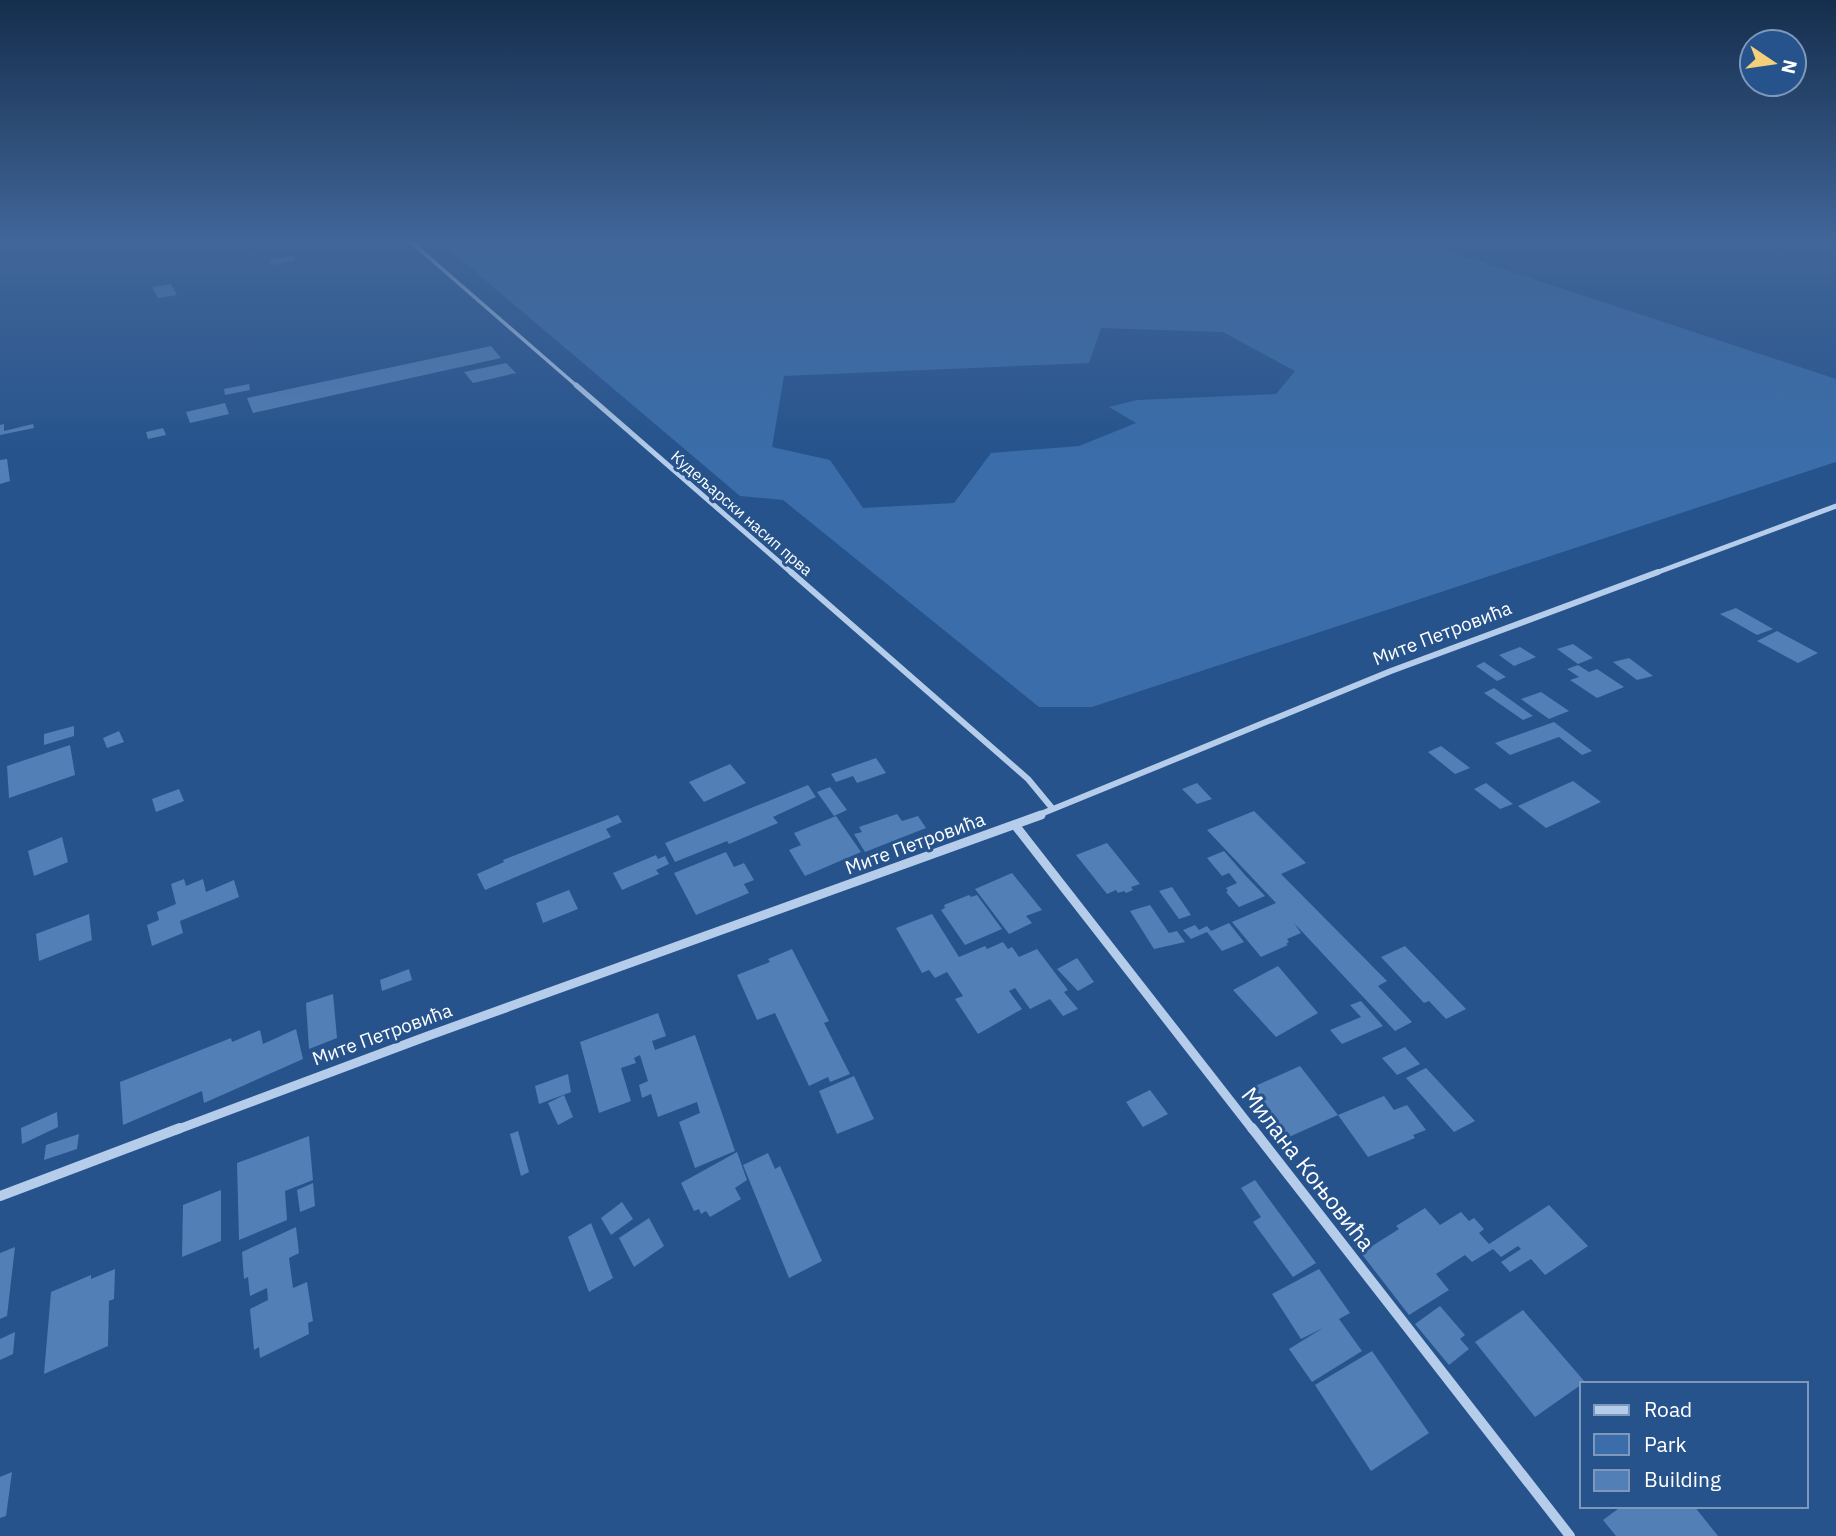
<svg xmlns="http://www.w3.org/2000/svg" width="1836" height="1536" font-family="'IBM Plex Sans',sans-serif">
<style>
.green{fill:#3a6da9;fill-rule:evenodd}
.building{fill:#527fb5}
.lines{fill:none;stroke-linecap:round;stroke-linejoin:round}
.street-far4{stroke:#b5cdea;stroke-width:3.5}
.street-far3{stroke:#b5cdea;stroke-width:5}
.street-far2{stroke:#b5cdea;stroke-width:6}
.street-far1{stroke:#b5cdea;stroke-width:9}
.street{stroke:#b5cdea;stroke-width:10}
.labels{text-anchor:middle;stroke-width:6;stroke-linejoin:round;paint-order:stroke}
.far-street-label{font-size:16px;fill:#fff;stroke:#26538c}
.street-label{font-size:19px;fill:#fff;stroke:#26538c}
.near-street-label{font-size:23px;fill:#fff;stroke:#26538c}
</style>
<rect width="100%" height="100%" fill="#26538c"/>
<path class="green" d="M439,241H1418L1836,379V462L1092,707H1039L783,500L740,496ZM1101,328L1223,332L1295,371L1276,394L1137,400L1109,407L1136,423L1079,446L991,453L954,503L863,508L830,460L772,447L784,376L1089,363Z"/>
<g class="building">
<polygon points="387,241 403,241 406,245 383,249 377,243"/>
<polygon points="293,256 296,260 272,265 269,260"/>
<polygon points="171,284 177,295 158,298 152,287"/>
<polygon points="491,346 501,358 253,413 247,398"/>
<polygon points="506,363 516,373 473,383 464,372"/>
<polygon points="249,384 250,390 225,395 224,389"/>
<polygon points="225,403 229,414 190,423 186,412"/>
<polygon points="4,424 4,431 33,424 34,428 0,435 0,425"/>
<polygon points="163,428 166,435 148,439 146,432"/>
<polygon points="7,459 10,481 0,484 0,460"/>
<polygon points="1736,608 1773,629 1757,635 1720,614"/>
<polygon points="1777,631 1818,653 1798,663 1757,641"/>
<polygon points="1573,644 1593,658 1578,664 1557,649"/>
<polygon points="1520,647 1536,657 1514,666 1499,655"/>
<polygon points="1629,658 1653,676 1637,680 1613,662"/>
<polygon points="1484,662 1506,677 1497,681 1476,666"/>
<polygon points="1578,665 1589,672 1597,669 1624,687 1597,698 1570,680 1579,677 1567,669"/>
<polygon points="1494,688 1533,716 1523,720 1484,693"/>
<polygon points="1541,692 1569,711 1549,719 1521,699"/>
<polygon points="1554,722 1592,751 1582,755 1559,737 1510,755 1495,743"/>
<polygon points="74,726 74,736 44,745 44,734"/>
<polygon points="119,731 124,742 107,748 103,738"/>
<polygon points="70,745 75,775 9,798 7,766"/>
<polygon points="1441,746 1470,768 1455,774 1428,752"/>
<polygon points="876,758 886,773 857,783 853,776 836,782 831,774"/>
<polygon points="730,764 746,783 704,802 689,782"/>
<polygon points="1573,781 1601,802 1546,828 1518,806"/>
<polygon points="1197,783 1212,799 1197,804 1182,789"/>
<polygon points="1486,783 1513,804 1500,809 1474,789"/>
<polygon points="808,785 816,797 773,817 778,823 729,844 727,841 675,862 665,843"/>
<polygon points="830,787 847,810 834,816 817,792"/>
<polygon points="179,789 184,801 156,812 152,799"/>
<polygon points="1254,811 1306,863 1281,874 1387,981 1378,986 1412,1022 1395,1031 1294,923 1301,933 1287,939 1289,942 1286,944 1288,945 1261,957 1232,922 1276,903 1207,830"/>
<polygon points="897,814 902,821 918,816 926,828 865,852 854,834 862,832 859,827"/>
<polygon points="618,815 622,822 606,829 611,837 485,890 477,874 504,862 503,860"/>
<polygon points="836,816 861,852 805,876 789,850 801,845 794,833"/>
<polygon points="62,837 68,862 34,876 28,851"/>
<polygon points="1107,843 1140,884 1131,887 1133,890 1126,893 1124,891 1118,893 1116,890 1107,894 1076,855"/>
<polygon points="1224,851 1245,875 1265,896 1239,907 1226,892 1228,891 1226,888 1237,883 1229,873 1222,876 1207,858"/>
<polygon points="726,852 734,867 744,863 754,880 744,884 749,893 696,915 674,873"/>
<polygon points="656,855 658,859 665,856 669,864 656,870 659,874 622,890 613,873"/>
<polygon points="1012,873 1042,910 1026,916 1032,923 1009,934 975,889"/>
<polygon points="184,879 186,886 203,879 206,892 234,880 239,897 180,921 183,933 152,946 147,925 159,920 157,912 176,904 171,884"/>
<polygon points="1172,887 1191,915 1179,919 1159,891"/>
<polygon points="569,890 578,909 543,923 536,903"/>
<polygon points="969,895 971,897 977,895 1002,929 965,945 941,910 945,908 944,905"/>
<polygon points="1150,905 1169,933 1177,931 1185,942 1154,949 1130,911"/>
<polygon points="89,914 92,940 39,961 36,934"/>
<polygon points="932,914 959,957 985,946 987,949 1003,942 1008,949 1012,947 1019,957 1037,949 1068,990 1064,992 1078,1009 1063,1016 1050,999 1030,1009 1015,988 1009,991 1022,1009 978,1034 955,999 963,996 947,972 935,978 929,970 922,973 896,928"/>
<polygon points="1229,923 1244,942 1222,951 1207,932 1191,939 1183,930 1195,925 1199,930 1207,926 1211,931"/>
<polygon points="1405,946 1466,1009 1446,1019 1429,1001 1424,1003 1381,957"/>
<polygon points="792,949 829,1021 824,1023 850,1074 830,1082 828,1077 809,1086 775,1013 757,1020 737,975 770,962 768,959"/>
<polygon points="1077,958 1094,982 1078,991 1057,969"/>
<polygon points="1278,966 1318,1013 1276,1037 1233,990"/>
<polygon points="409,969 412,980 382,991 380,980"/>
<polygon points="333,994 337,1038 309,1049 306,1003"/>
<polygon points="1361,1001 1383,1026 1342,1044 1330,1030 1361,1017 1350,1005"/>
<polygon points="658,1013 666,1036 652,1041 655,1050 695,1035 735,1151 695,1168 679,1122 700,1113 697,1102 658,1117 651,1094 642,1098 639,1085 648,1081 640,1055 634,1058 636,1063 621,1068 631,1101 599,1113 580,1042"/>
<polygon points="296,1029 303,1059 204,1103 202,1091 123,1125 120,1082 231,1038 232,1042 260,1030 263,1044"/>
<polygon points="1405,1047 1420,1064 1397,1075 1382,1058"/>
<polygon points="1300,1066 1338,1115 1384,1096 1394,1110 1407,1105 1426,1130 1413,1135 1415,1138 1368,1157 1338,1115 1289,1137 1287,1133 1275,1139 1258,1115 1270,1110 1253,1087"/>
<polygon points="1426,1068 1475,1121 1454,1132 1406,1078"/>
<polygon points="568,1074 571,1092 539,1104 535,1086"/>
<polygon points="854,1076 874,1119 837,1134 819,1091"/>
<polygon points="1150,1090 1168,1114 1143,1127 1126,1102"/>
<polygon points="564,1095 573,1117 558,1125 548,1103"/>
<polygon points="57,1112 58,1127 22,1144 21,1128"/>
<polygon points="518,1131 529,1172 521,1176 510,1134"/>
<polygon points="79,1134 77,1149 44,1160 46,1145"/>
<polygon points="309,1136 313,1180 285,1191 287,1220 239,1240 237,1163"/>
<polygon points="737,1152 747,1180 735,1188 741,1199 710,1217 706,1211 701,1214 699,1209 694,1211 681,1183"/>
<polygon points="768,1153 775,1169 780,1166 822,1261 789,1278 743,1165"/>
<polygon points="1255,1180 1316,1263 1293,1277 1253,1222 1261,1217 1241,1188"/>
<polygon points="313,1183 315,1206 300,1212 297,1190"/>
<polygon points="221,1190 221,1241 182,1257 183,1205"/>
<polygon points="622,1202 633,1219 611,1235 601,1218"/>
<polygon points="1549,1205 1588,1246 1545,1275 1531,1259 1510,1272 1501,1262 1521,1249 1518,1246 1501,1257 1493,1249 1472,1262 1465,1255 1436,1274 1449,1290 1409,1315 1361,1253 1399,1229 1396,1226 1425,1208 1440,1225 1461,1212 1469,1221 1474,1218 1484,1229 1479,1233 1489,1244"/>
<polygon points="649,1218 664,1246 634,1267 619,1238"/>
<polygon points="591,1223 613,1278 589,1292 568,1237"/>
<polygon points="296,1227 299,1253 289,1258 293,1288 307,1282 313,1321 308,1323 309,1334 260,1358 259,1347 254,1350 250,1309 268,1300 267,1288 250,1296 248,1277 244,1279 242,1252"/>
<polygon points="15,1247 7,1316 0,1319 0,1253"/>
<polygon points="115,1269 114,1299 109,1301 108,1346 44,1374 51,1292 91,1275 91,1279"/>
<polygon points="1319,1269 1350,1313 1339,1319 1362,1351 1312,1382 1289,1349 1323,1328 1301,1339 1272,1294"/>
<polygon points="1440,1306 1465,1335 1460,1339 1469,1349 1449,1365 1415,1324"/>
<polygon points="1523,1310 1585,1382 1535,1417 1475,1342"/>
<polygon points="15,1332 13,1354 0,1360 0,1339"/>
<polygon points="1372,1351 1429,1433 1371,1471 1315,1385"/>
<polygon points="12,1472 6,1516 0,1518 0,1477"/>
<polygon points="1622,1506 1694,1506 1718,1536 1616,1536 1603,1520"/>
</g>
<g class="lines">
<polyline class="street-far4" points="410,241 578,387"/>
<g class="street-far3">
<polyline points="576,385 793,574"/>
<polyline points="1653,574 1836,506"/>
</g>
<g class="street-far2">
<polyline points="791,572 1028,779 1052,808"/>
<polyline points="1036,816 1391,671 1658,572"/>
</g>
<g class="street-far1">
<polyline points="1015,825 1253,1130"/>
<polyline points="176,1130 425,1037 1041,815"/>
</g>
<g class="street">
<polyline points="1252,1128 1570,1536"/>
<polyline points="0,1196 180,1128"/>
</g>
</g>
<linearGradient id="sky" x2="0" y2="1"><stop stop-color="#152e4d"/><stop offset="0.53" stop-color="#416699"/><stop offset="1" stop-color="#416699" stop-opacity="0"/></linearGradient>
<rect width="1836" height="456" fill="url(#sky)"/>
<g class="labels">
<g class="far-street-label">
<text transform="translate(742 513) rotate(41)" y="6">Кудељарски насип прва</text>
</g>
<g class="street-label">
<text transform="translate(1442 633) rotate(-21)" y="7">Мите Петровића</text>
<text transform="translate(915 843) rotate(-20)" y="7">Мите Петровића</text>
<text transform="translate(382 1034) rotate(-20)" y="7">Мите Петровића</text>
</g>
<g class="near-street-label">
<text transform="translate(1308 1169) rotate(52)" y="8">Милана Коњовића</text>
</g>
</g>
<rect x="1580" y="1382" width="228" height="126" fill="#26538c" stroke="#7d98ba" stroke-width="2"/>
<rect x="1594" y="1405" width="35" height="10" fill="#b5cdea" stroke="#7d98ba" stroke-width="2"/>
<text x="1644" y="1417" font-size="21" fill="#ffffff">Road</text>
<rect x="1594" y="1434" width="35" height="21" fill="#3a6da9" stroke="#7d98ba" stroke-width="2"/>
<text x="1644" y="1452" font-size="21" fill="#ffffff">Park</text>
<rect x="1594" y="1470" width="35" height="21" fill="#527fb5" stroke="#7d98ba" stroke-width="2"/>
<text x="1644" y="1487" font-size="21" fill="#ffffff">Building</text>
<g transform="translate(1773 63) rotate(103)"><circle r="33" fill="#26538c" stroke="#7d98ba" stroke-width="2"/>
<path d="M0-5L12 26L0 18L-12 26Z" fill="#f4d07a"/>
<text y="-10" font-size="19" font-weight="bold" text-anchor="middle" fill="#ffffff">N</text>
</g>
</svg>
